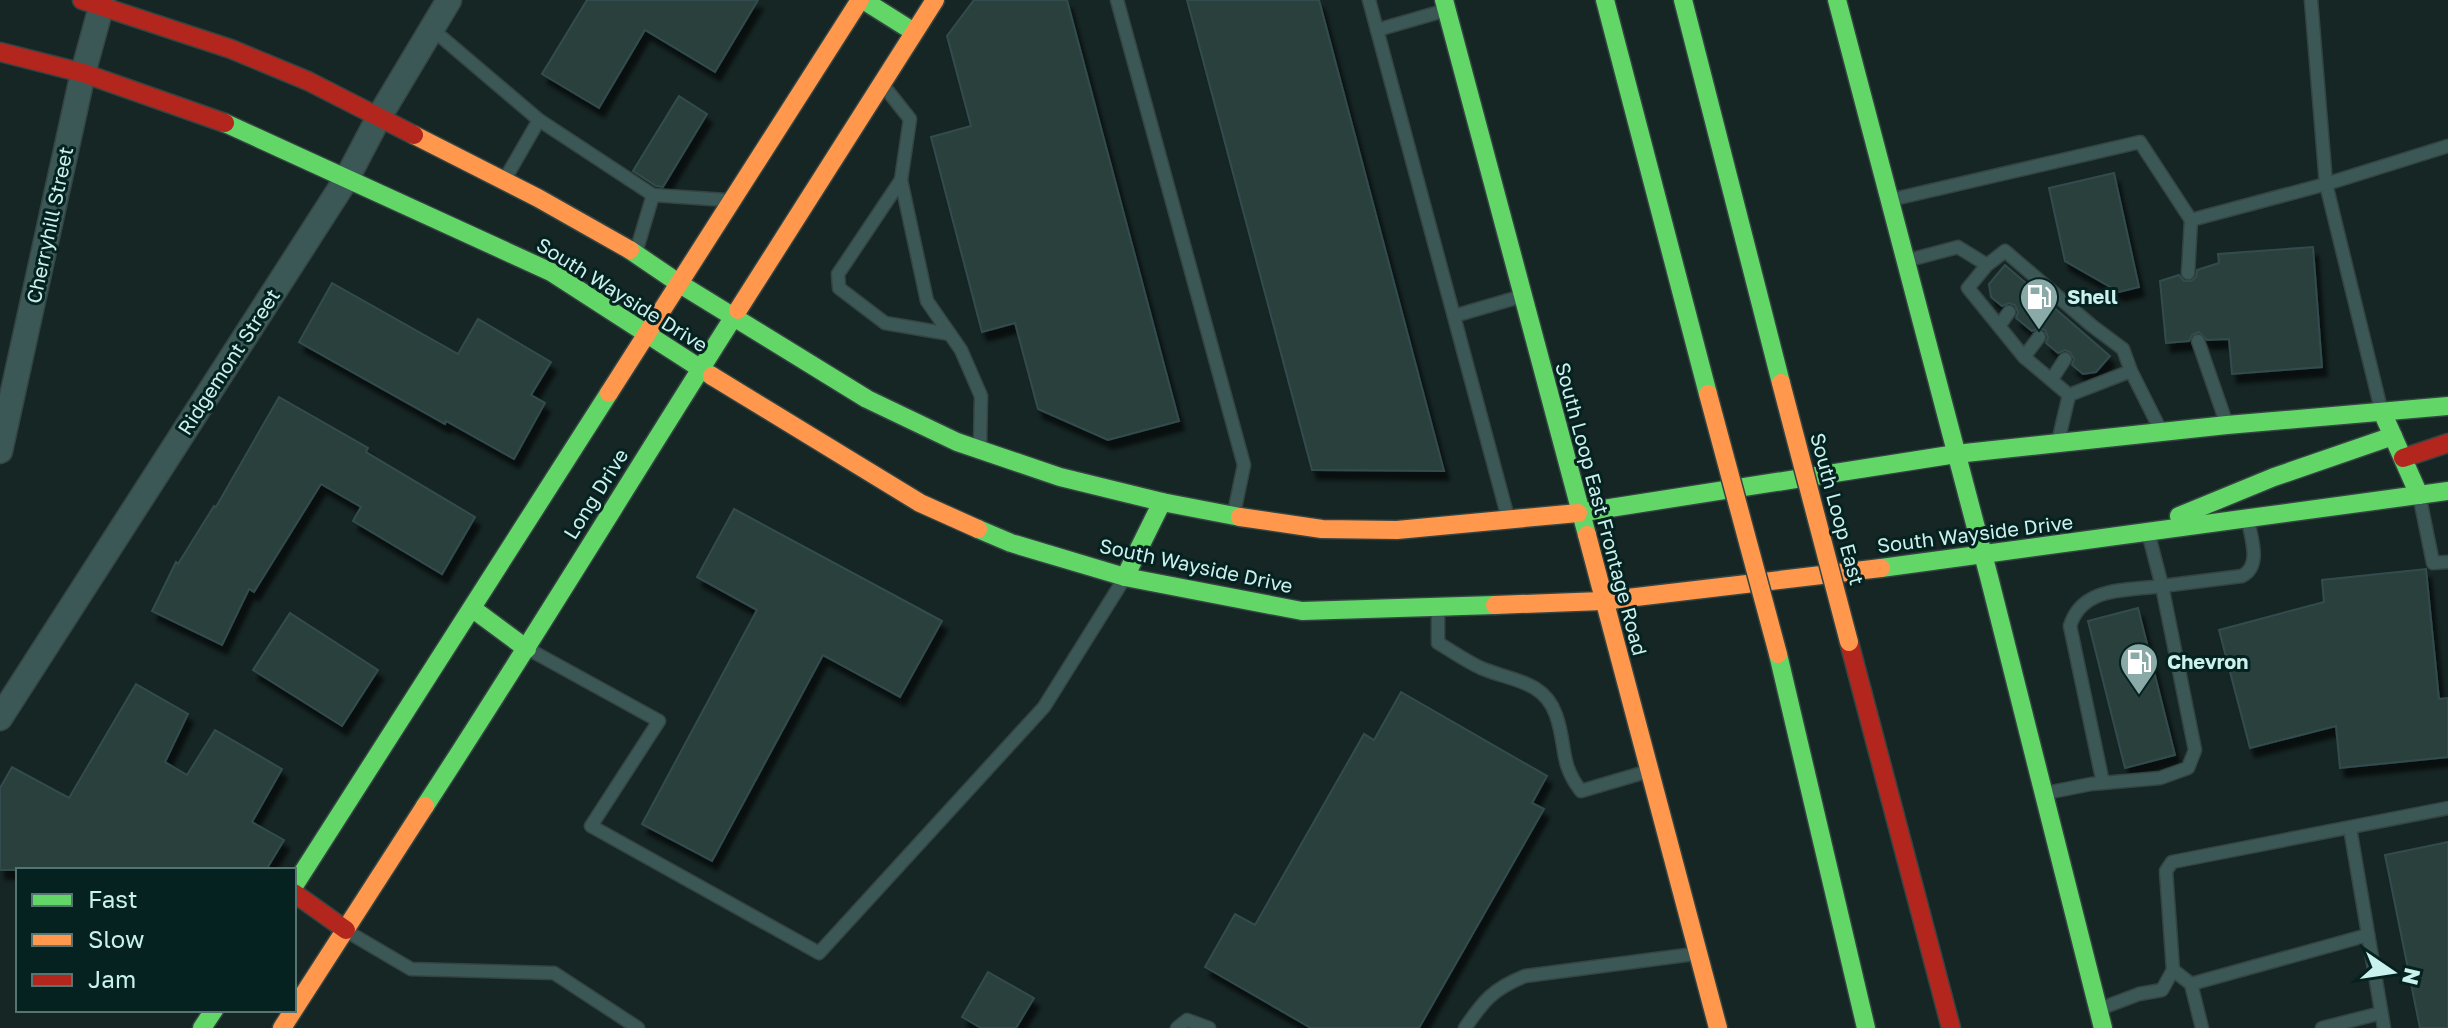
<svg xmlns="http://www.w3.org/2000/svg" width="2448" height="1028" font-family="'Golos Text',sans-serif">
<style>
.building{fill:#2c3f3e;stroke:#334c4e;stroke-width:2;filter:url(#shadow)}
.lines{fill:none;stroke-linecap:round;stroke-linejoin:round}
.lane-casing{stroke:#334442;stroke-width:15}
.street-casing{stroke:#334442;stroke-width:27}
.fast-casing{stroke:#334442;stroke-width:21}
.slow-casing{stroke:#334442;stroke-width:21}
.jam-casing{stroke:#334442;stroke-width:21}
.lane{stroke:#3b5856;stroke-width:12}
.street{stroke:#3b5856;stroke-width:24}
.fast{stroke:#63d668;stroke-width:18}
.slow{stroke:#ff974d;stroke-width:18}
.jam{stroke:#b3261e;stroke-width:18}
.slow-bridge-casing{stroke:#334442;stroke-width:21;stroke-linecap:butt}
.slow-bridge{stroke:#ff974d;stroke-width:18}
.labels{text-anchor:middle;stroke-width:6;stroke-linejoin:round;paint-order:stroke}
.street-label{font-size:20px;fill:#c9f1ed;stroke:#062220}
.poi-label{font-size:20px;font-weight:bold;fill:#c9f1ed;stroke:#062220;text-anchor:start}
</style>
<defs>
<filter id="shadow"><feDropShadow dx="5" dy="9" stdDeviation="2" flood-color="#0009"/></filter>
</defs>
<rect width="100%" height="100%" fill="#162624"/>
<g class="building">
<polygon points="587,0 758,0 715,72 645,30 599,108 542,74"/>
<polygon points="974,0 1067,0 1179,421 1108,440 1038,409 1015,323 982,332 931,137 971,126 947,36"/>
<polygon points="1187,0 1319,0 1444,471 1312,470"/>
<polygon points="679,96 707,114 663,187 656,186 633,171"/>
<polygon points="2114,173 2139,287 2119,292 2065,261 2049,188"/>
<polygon points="2313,247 2322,367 2232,374 2229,339 2207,340 2199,332 2192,335 2189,341 2166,343 2160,281 2179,275 2184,281 2191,281 2196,277 2197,270 2219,263 2218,254"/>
<polygon points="2005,265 2110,356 2096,372 2083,374 2072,365 2074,359 2070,352 2065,350 2058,353 2046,343 2048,337 2045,330 2039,328 2032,331 2016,318 2018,312 2015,305 2009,303 2002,306 1991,297 1989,284"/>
<polygon points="332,283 458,354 478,319 551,362 531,395 545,403 514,459 446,421 445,424 299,342"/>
<polygon points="279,397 368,448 366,452 475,517 442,574 353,521 361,507 321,484 254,592 249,589 222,645 152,611 176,562 178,564 214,506 216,507"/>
<polygon points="734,509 942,621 900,697 823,655 712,861 642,824 757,610 697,577"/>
<polygon points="2426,569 2439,699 2448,698 2448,757 2340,768 2336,726 2250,748 2219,630 2324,602 2322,580"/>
<polygon points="2138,608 2175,755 2125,768 2088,621"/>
<polygon points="290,613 378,670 342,726 253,670"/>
<polygon points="136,684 188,714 165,762 187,775 215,730 282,769 252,822 284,840 266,870 0,870 0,788 12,767 69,798"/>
<polygon points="1401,692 1547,776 1532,803 1544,809 1419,1028 1311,1028 1205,967 1235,914 1255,925 1364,734 1374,740"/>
<polygon points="2448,842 2448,1028 2420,1028 2385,855"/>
<polygon points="988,972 1034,998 1016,1028 981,1028 962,1017"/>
</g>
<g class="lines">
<defs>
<g id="lane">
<polyline points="1117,0 1244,465 1234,513"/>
<polyline points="1369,0 1507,514"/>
<polyline points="2311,0 2326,184 2381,409"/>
<polyline points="432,29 539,120 505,179"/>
<polyline points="1377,30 1443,11"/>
<polyline points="883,85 910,119 901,180 927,301 961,350 981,396 980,446"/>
<polyline points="539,120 653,195 636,252"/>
<polyline points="901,180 838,274 839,288 885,323 950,334"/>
<polyline points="653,195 726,200"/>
<polyline points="1894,199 2140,142 2191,220 2188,273"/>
<polyline points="2191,220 2326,184 2448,146"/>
<polyline points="1909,260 1958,247 1987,265"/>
<polyline points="1454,316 1519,297"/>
<polyline points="1999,326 2009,312"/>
<polyline points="2198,341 2226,422"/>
<polyline points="2024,357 2039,337"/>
<polyline points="2131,371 2123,349 2091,325 2005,251 1987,265 1968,288 2024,357 2069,395 2131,371 2160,429"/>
<polyline points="2052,379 2065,359"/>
<polyline points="2058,442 2069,395"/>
<polyline points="2420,499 2433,563 2448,562"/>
<path d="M1438,609V643C1452,651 1466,661 1481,668C1511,681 1544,680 1556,715C1567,746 1559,763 1581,791L1649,771"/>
<polyline points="530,650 659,721 591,826 819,953 1044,707 1124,579"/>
<path d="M2103,783L2070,626C2082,586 2126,591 2162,586L2149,536"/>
<path d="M2046,793L2091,784L2160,778L2188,768L2195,750L2162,586L2242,576C2262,566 2251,538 2248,520"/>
<polyline points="2350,828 2384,1028"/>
<polyline points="348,932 411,969 554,973 638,1028"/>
<polyline points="2173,970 2191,984 2202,1028"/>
<polyline points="2191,984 2368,935"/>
<polyline points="2102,1008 2139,994 2162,990 2173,970 2166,871 2172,862 2448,808"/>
<polyline points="1177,1028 1187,1020 1209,1028"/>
<path d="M1465,1028C1484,1000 1493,989 1525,976L1694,954"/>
<polyline points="2322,1028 2381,1013"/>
</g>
<g id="street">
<polyline points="0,451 83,73 103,0"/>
<polyline points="0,718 347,178 379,117 449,0"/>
</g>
<g id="fast">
<polyline points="863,0 914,32"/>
<polyline points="1444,0 1587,535"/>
<polyline points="1605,0 1708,394"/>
<polyline points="1683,0 1781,383"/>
<polyline points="1837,0 1989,577 2103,1028"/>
<polyline points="225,123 551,272 712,376"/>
<polyline points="630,250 680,284 867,399 957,442 1060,477 1162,502 1240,517"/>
<polyline points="2384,416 2419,495"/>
<polyline points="1578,513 1956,454 2227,425 2448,406"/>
<polyline points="2179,516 2274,477 2393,436"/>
<polyline points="978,529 1011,543 1125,577 1302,611 1495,605"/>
<polyline points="1881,568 2448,491"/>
<polyline points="1125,577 1162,502"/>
<polyline points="473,609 527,649"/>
<polyline points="1778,654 1866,1028"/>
<path d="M425,806C532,642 633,475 738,310"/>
<polyline points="294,886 609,393"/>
<polyline points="202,1028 214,1010"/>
</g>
<g id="slow">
<polyline points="414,135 538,198 630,250"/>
<polyline points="738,310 935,0"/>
<polyline points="712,376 920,503 978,529"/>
<polyline points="609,393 860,0"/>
<polyline points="1240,517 1322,529 1397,530 1578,513"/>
<polyline points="1587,535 1718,1028"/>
<polyline points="1495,605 1602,601 1881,568"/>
<polyline points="282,1028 425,806"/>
</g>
<g id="jam">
<polyline points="82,0 231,49 308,81 414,135"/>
<polyline points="0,52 83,73 225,123"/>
<polyline points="2403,458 2448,443"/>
<polyline points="1849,642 1951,1028"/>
<polyline points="294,893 346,930"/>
</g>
</defs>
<use href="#lane" class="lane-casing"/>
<use href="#street" class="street-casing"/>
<use href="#fast" class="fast-casing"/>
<use href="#slow" class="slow-casing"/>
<use href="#jam" class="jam-casing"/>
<use href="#lane" class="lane"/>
<use href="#street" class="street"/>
<use href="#fast" class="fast"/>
<use href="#slow" class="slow"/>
<use href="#jam" class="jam"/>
<defs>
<g id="slow-bridge">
<polyline points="1781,383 1849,642"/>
<polyline points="1708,394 1778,654"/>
</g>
</defs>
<use href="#slow-bridge" class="slow-bridge-casing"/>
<use href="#slow-bridge" class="slow-bridge"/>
</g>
<defs>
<symbol id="fuel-pin" viewBox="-11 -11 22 30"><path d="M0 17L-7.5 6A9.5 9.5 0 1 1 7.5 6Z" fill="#8aaaa7" stroke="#062220"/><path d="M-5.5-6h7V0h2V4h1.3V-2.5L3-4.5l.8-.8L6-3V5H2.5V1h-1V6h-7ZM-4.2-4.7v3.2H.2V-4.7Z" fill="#fff"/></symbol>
</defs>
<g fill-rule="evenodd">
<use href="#fuel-pin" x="2017" y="275" width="44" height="60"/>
<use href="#fuel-pin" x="2117" y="640" width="44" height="60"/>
</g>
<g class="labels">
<g class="street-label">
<text transform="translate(50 225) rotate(-78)" y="7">Cherryhill Street</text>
<text transform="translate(622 295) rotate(32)" y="7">South Wayside Drive</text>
<text transform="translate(229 362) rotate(-57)" y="7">Ridgemont Street</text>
<text transform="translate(596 494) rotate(-58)" y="7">Long Drive</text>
<text transform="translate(1601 509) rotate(75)" y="7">South Loop East Frontage Road</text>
<text transform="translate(1837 509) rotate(75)" y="7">South Loop East</text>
<text transform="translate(1975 534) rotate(-7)" y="7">South Wayside Drive</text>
<text transform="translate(1196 566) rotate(12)" y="7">South Wayside Drive</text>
</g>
<g class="poi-label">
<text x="2067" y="304">Shell</text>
<text x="2167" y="669">Chevron</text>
</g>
</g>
<rect x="16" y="868" width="280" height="144" fill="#062220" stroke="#547572" stroke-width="2"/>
<rect x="32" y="894" width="40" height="12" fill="#63d668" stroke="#547572" stroke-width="2"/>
<text x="88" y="908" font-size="24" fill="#c9f1ed">Fast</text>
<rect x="32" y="934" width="40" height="12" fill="#ff974d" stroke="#547572" stroke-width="2"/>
<text x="88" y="948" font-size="24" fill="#c9f1ed">Slow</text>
<rect x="32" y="974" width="40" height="12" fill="#b3261e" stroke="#547572" stroke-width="2"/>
<text x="88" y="988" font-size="24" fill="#c9f1ed">Jam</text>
<g transform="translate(2392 972) rotate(103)" stroke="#062220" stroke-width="6" paint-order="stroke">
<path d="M0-6L14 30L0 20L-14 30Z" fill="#c9f1ed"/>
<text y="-12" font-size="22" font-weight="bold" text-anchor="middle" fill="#c9f1ed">N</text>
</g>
</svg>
